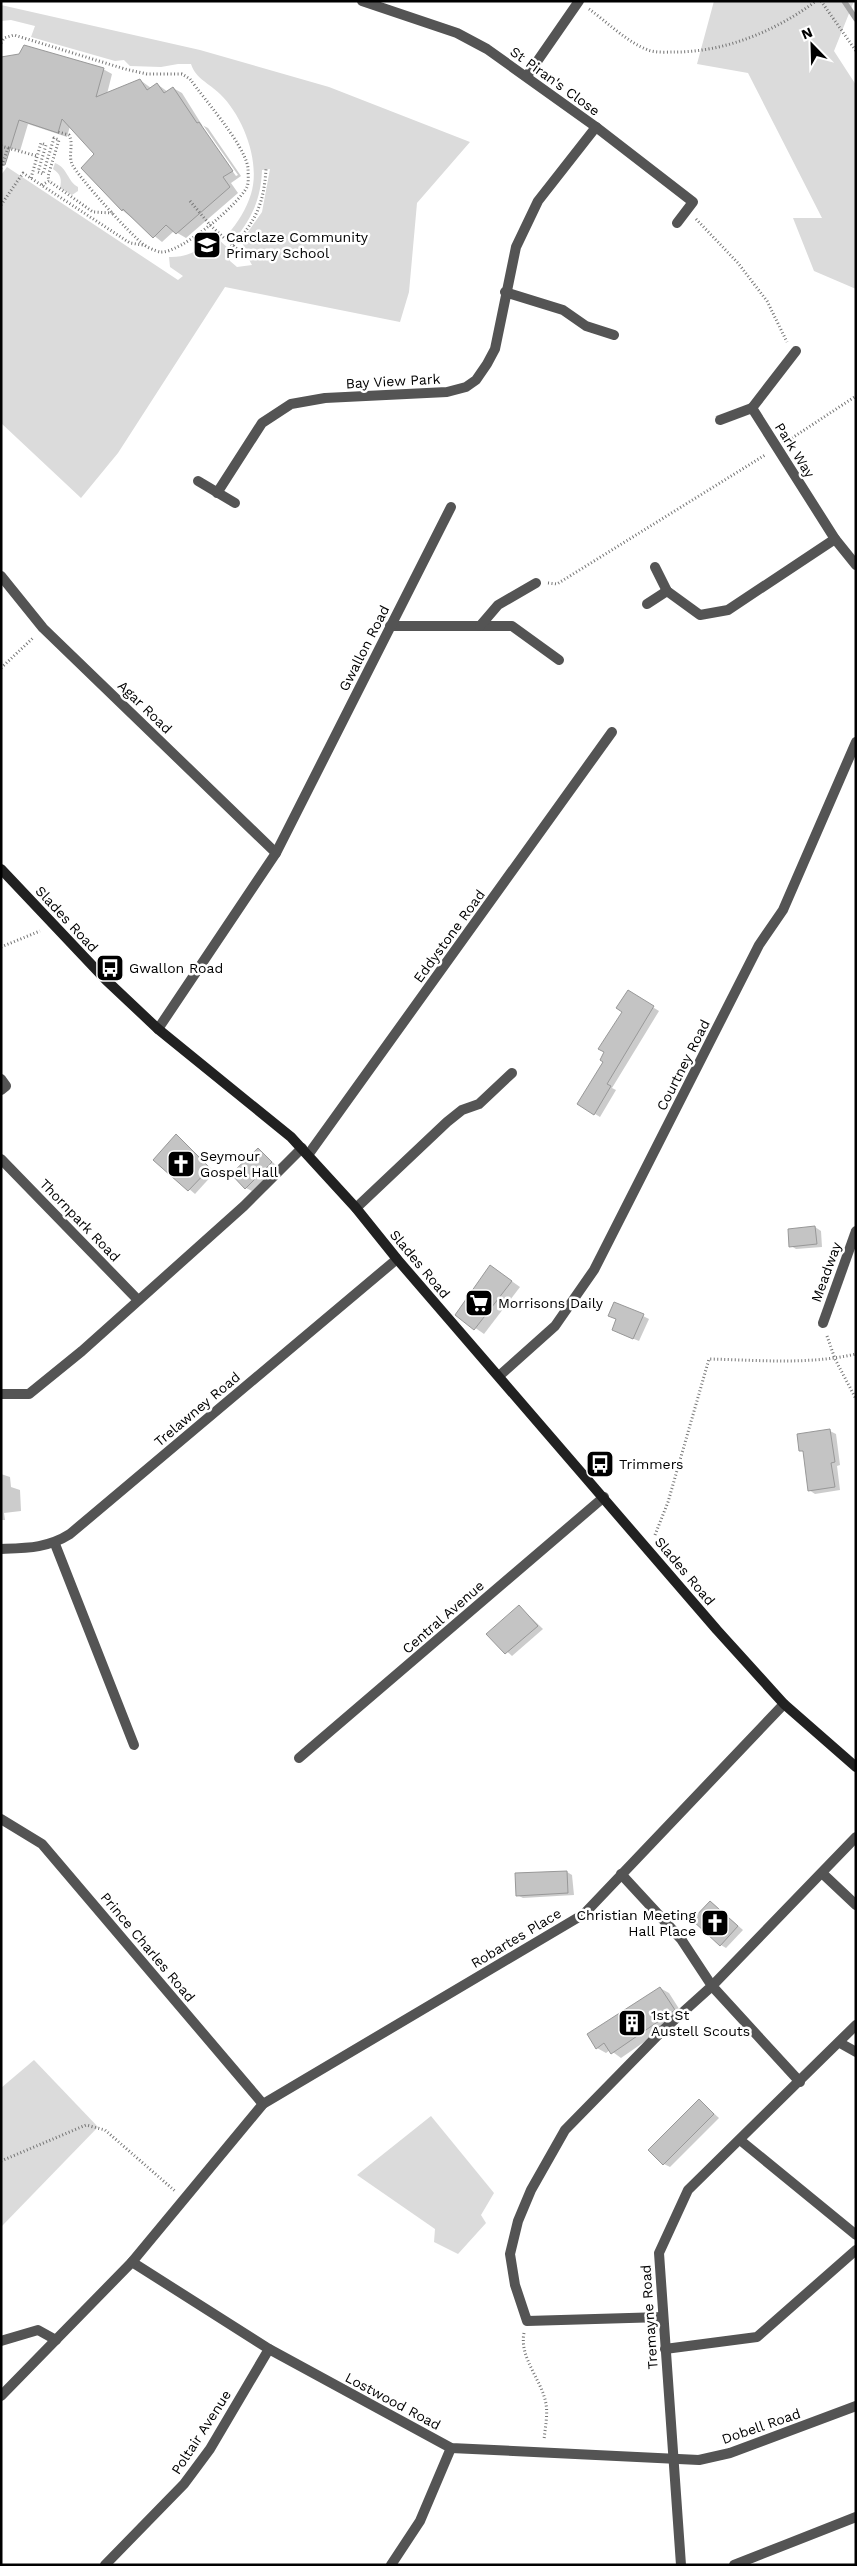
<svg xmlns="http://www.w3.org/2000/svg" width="857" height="2566" font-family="'Work Sans',sans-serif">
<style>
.green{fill:#dbdbdb}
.shadow{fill:#0003;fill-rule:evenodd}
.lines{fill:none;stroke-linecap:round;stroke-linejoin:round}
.stream{stroke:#a2a2a2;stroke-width:5.5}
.building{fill:#c4c4c4;stroke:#989898}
.path{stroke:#767676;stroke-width:3;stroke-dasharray:1 2.5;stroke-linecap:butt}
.lane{stroke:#545454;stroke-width:10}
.street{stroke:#545454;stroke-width:10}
.secondary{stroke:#212121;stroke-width:10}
.labels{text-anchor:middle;stroke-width:5;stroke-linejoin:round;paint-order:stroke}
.street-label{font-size:14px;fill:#000;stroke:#fff}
.poi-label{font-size:14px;fill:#000;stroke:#fff;text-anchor:start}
</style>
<rect width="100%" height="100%" fill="#fff"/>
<g class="green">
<polygon points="714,1 854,1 834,51 856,85 856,289 814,271 793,218 822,218 748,73 697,64"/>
<path d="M1,5L200,50L329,87L470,142L417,203L409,292L400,322L225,287L118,453L81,498L1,423V175L7,167L178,280L183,276L170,267L169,257C188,258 203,248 217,238L230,250V261L237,267L252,265C247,257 247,249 241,242L262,212L270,169L262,170C261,199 252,218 234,240L228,234C238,222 246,210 251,194C261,162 243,116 220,94C209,83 196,79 191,64H178L161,67L130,66L124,60L115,61L31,37L35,26L11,20L1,21Z"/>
<path d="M55,163C68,168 67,181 78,187V191L72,195L60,188C62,180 61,174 53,169Z"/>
<polygon points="34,2060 98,2127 1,2227 1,2088"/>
<polygon points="431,2116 494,2193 481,2215 486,2223 458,2254 434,2242 435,2229 357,2175"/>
</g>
<g class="shadow">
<path d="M1,62L103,69L112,74L107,94L140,80L151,88L157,84L168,92L173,88L182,93L202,125L208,128L241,176L231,183L238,193L186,238L174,231L162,242L122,210L96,154L70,126L67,137L28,124L20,151L1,145ZM200,125H203L238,175L236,176Z"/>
<polygon points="628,992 659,1011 612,1088 616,1090 600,1117 579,1104 604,1061 623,1011"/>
<polygon points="176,1136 215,1172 195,1194 155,1160"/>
<polygon points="258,1149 277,1166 252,1191 246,1188"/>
<polygon points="815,1227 821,1231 822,1247 796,1249 791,1246"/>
<polygon points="490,1266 520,1287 484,1334 457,1315"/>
<polygon points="643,1316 649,1319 639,1341 619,1333"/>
<polygon points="830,1431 836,1434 840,1465 837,1466 840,1490 815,1494 809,1490 804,1452 800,1450"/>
<polygon points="1,1474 10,1477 11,1487 20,1490 21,1511 4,1513 5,1520 1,1520"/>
<polygon points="519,1606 543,1629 512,1656 488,1634"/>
<polygon points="567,1872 572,1875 574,1895 523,1898 517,1895"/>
<polygon points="711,1902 743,1930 726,1948 721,1945"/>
<polygon points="660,1988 669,1993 683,2015 621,2058 610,2050 606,2053 597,2048"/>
<polygon points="699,2100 719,2118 670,2167 664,2164"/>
</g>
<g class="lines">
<polyline class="stream" points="844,1 856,19"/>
</g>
<g class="building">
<polygon points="24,45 104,68 96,97 140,79 147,90 157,83 164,93 173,87 197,123 199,122 233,171 223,177 230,187 176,234 166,225 153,238 123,209 122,211 81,168 94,154 62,119 58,133 19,120 5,165 1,165 1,57 19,54"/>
<polygon points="628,990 654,1006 607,1084 611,1086 594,1115 577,1104 603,1062 600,1060 604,1052 598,1049 622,1012 616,1008"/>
<polygon points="176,1134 210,1168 188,1191 153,1160"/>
<polygon points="258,1148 272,1162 245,1189 231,1174"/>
<polygon points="815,1226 817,1244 789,1247 788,1229"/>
<polygon points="490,1265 512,1281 474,1330 455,1315"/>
<polygon points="614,1302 644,1314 633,1339 612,1330 616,1319 608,1316"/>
<polygon points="830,1429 835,1462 831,1463 835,1487 808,1491 803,1451 799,1451 797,1434"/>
<polygon points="519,1605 538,1626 505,1654 486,1634"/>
<polygon points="567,1871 568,1893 516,1896 515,1873"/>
<polygon points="710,1901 738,1926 720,1946 692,1920"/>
<polygon points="660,1987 675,2010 611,2054 604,2043 596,2049 587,2034"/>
<polygon points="699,2099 714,2114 663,2165 648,2150"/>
</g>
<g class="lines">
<g class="path">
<polyline points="821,1 856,51"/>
<path d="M589,9C607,22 627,42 648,50C656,53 667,52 675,52C725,52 776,31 816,1"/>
<path d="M1,43L4,38L14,35L125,69L147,74H182L190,79C204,99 245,145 248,168C248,174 249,182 247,187C238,205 180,254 160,252C156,251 146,247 143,244C131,235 78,177 72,164C68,154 74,145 69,135L58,132"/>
<polyline points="1,146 8,148 1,168"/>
<polyline points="8,148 37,156"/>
<polyline points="31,178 41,143 46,145 38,172 43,174 54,138 59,140 48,176 49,181"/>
<polyline points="42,185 49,181 93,212 113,213"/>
<path d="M190,201L210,225L233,246C256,221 264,203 266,169"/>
<polyline points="1,205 23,173 130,243 143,245"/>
<polyline points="696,219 738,263 767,301 787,342"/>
<polyline points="233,246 247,256"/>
<polyline points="789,440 856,396"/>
<polyline points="548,583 557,584 765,455"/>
<polyline points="1,668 34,637"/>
<polyline points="1,947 40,931"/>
<polyline points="827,1336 835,1359 856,1399"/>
<path d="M655,1535L668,1502L709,1359C758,1360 808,1365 856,1354"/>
<polyline points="1,2161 86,2125 105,2130 175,2191"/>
<path d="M524,2333C519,2358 542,2380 546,2404C548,2415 545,2428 544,2440"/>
</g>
<g class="lane">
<polyline points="1,1079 6,1086 1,1090"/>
<polyline points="356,1208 447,1122 462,1110 479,1104 512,1073"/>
<polyline points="1,1394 29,1394 82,1351 244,1206 302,1148"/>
<polyline points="822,1873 856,1905"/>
<polyline points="621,1874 681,1939 712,1986 662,2031 565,2130 531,2190 518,2221 510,2254 515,2285 527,2321 663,2317"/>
<polyline points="800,2082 712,1986 856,1837"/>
<polyline points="740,2140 856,2235"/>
<polyline points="1,2341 38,2330 56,2340"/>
<polyline points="665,2349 757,2337 856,2250"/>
<polyline points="734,2565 856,2517"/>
</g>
<g class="street">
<polyline points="362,1 457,33 487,49 596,127 693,202 677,223"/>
<polyline points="527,76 579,1"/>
<polyline points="505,292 563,310 586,326 614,335"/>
<polyline points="796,351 752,408 835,539 856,565"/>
<polyline points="720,420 752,408"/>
<polyline points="198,481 235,503"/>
<polyline points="217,493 262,423 291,404 325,398 447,392 466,387 476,380 487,364 495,349 516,247 538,201 596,127"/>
<polyline points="655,567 667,591 700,615 728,610 835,539"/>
<polyline points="1,576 43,628 276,853"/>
<polyline points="647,604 667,591"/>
<polyline points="390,626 512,626 559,660"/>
<polyline points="480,626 498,605 536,583"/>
<polyline points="158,1029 276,853 451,507"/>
<polyline points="308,1155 612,732"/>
<polyline points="1,1159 138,1300"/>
<polyline points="823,1323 856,1231"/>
<polyline points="499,1376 555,1326 594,1270 759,945 783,910 856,742"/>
<polyline points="55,1544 134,1745"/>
<path d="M1,1549C27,1548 48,1548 70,1534L397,1259"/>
<polyline points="299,1758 604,1497"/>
<polyline points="1,1819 42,1844 263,2104"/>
<polyline points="840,2043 856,2052"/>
<polyline points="132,2262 269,2349 451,2448 699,2460 730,2453 856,2406"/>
<polyline points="1,2396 132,2262 263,2104 584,1914 784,1704"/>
<polyline points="105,2565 184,2484 210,2449 269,2349"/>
<polyline points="391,2565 420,2521 451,2448"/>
<polyline points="681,2565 659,2253 688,2190 856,2025"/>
</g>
<polyline class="secondary" points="1,869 106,980 158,1029 291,1137 356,1208 397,1259 717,1630 784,1704 856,1767"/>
</g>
<defs>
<symbol id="school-square" viewBox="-11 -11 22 22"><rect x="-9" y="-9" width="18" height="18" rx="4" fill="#000" stroke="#fff"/><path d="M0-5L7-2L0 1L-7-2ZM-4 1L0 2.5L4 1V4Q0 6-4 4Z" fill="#fff"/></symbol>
<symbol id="bus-square" viewBox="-11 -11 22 22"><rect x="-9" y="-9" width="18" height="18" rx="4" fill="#000" stroke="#fff"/><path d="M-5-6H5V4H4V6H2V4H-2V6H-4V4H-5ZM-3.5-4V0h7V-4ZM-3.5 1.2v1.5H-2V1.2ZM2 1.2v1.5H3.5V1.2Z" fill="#fff"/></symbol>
<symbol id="church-square" viewBox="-11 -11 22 22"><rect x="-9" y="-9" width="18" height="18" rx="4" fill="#000" stroke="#fff"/><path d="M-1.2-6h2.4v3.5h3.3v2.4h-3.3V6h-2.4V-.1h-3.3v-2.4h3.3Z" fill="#fff"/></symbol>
<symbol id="supermarket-square" viewBox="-11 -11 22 22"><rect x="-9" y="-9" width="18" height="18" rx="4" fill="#000" stroke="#fff"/><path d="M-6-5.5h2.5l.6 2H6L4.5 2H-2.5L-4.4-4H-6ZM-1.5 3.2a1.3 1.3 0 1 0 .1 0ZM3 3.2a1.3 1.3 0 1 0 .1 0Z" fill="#fff"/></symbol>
<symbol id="building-square" viewBox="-11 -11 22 22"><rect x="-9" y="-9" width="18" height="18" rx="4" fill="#000" stroke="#fff"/><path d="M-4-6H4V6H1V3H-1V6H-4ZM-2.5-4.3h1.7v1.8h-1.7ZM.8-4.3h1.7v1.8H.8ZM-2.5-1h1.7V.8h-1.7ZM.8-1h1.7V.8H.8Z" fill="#fff"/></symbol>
</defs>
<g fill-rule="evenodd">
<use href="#school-square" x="191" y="229" width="32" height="32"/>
<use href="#bus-square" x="94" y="952" width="32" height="32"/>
<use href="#church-square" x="165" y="1148" width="32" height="32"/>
<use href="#supermarket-square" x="463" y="1287" width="32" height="32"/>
<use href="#bus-square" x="584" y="1448" width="32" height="32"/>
<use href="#church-square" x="699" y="1907" width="32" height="32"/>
<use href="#building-square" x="616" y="2007" width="32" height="32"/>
</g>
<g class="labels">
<g class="street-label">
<text transform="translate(555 81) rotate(36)" y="5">St Piran's Close</text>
<text transform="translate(393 381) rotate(-3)" y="5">Bay View Park</text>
<text transform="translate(795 450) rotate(58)" y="5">Park Way</text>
<text transform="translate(364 648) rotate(-63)" y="5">Gwallon Road</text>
<text transform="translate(145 707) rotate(44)" y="5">Agar Road</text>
<text transform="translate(67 919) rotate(47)" y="5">Slades Road</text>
<text transform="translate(449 936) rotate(-54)" y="5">Eddystone Road</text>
<text transform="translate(683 1065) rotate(-63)" y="5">Courtney Road</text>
<text transform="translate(80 1220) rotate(46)" y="5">Thornpark Road</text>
<text transform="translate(420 1264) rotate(50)" y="5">Slades Road</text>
<text transform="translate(826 1272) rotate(-70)" y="5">Meadway</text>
<text transform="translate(197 1409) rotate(-40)" y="5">Trelawney Road</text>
<text transform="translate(685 1571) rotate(50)" y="5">Slades Road</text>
<text transform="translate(443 1617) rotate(-41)" y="5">Central Avenue</text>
<text transform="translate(516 1938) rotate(-31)" y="5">Robartes Place</text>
<text transform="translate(148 1947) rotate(50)" y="5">Prince Charles Road</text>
<text transform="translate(649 2317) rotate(-94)" y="5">Tremayne Road</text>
<text transform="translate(393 2401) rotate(28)" y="5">Lostwood Road</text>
<text transform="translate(761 2426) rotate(-19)" y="5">Dobell Road</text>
<text transform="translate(201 2432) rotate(-57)" y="5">Poltair Avenue</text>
</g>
<g class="poi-label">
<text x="226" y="242">Carclaze Community<tspan x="226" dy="16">Primary School</tspan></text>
<text x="129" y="973">Gwallon Road</text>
<text x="200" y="1161">Seymour<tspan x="200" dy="16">Gospel Hall</tspan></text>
<text x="498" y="1308">Morrisons Daily</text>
<text x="619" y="1469">Trimmers</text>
<text x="696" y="1920" text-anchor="end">Christian Meeting<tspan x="696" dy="16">Hall Place</tspan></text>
<text x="651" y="2020">1st St<tspan x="651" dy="16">Austell Scouts</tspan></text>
</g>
</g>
<rect width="857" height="2566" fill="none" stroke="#000000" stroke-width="5"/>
<g transform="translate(812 45) rotate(337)" stroke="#ffffff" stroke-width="4" paint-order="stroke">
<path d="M0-4L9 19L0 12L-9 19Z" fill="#000000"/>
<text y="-8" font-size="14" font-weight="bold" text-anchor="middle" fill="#000000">N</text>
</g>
</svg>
